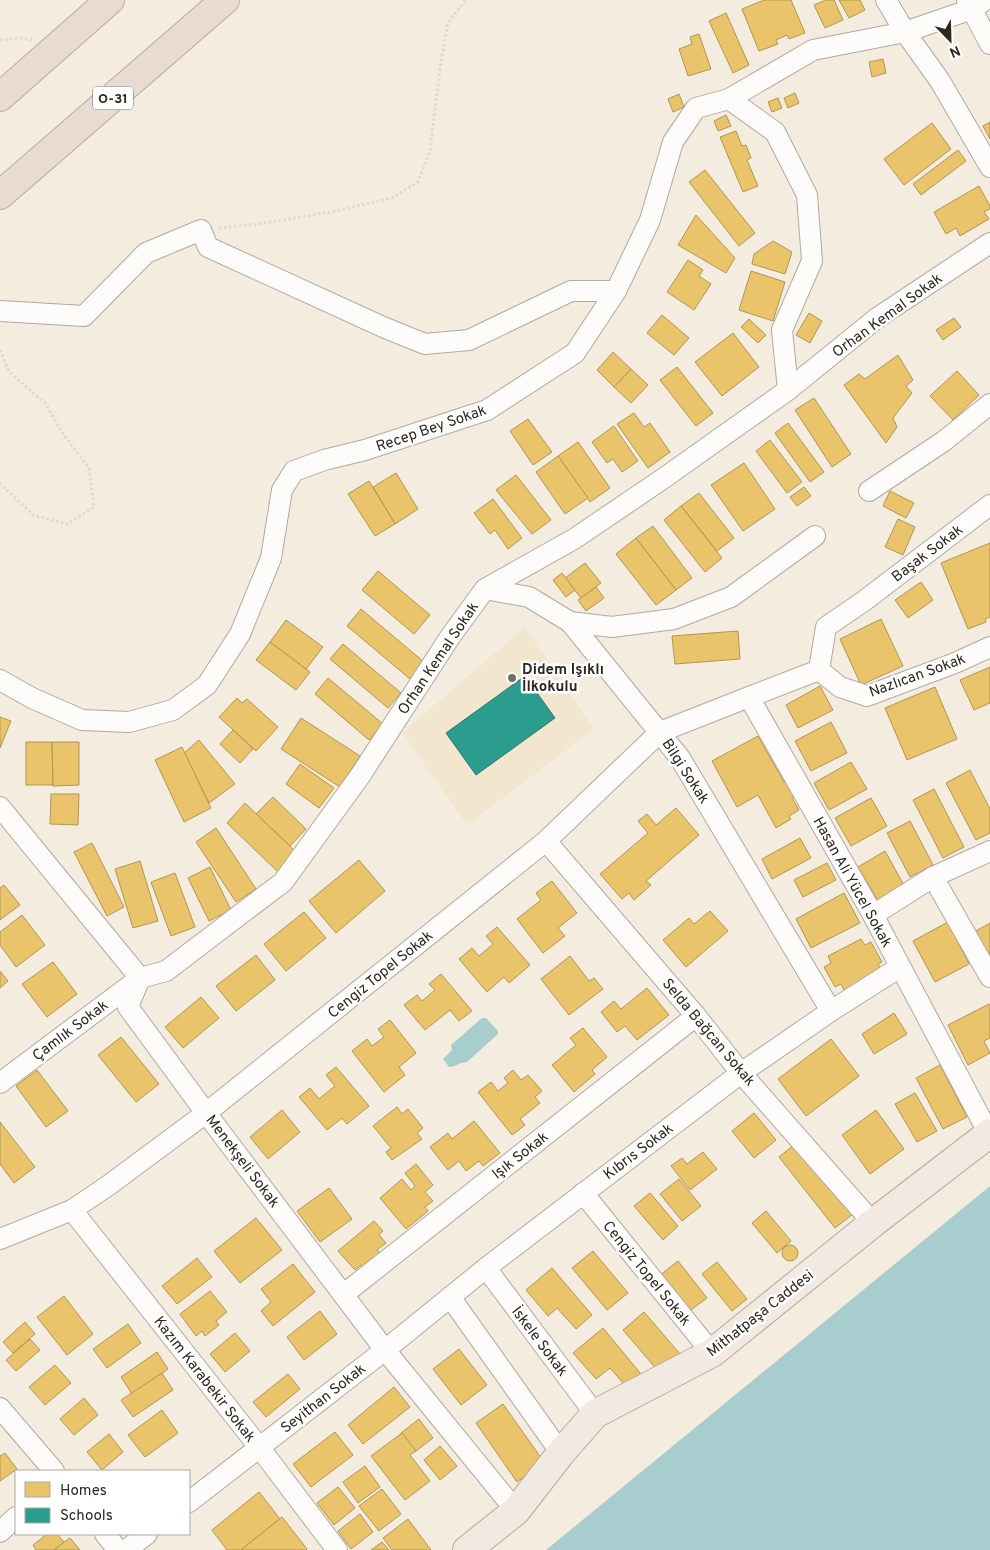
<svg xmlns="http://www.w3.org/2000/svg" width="990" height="1550" font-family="Overpass,sans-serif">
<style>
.built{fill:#f3e6ce}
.water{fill:#a8cdce}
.homes{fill:#e9c46a;stroke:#b19554}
.schools{fill:#2a9d8f;stroke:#2b7a6d}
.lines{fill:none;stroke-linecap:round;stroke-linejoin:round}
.minor-casing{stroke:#b0aa9f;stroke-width:22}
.primary-casing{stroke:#bba99d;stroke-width:30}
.motorway-casing{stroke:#bba99d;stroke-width:30}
.path{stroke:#dcdad6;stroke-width:3;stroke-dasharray:2.5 2.5;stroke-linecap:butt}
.minor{stroke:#fdfcfa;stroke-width:20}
.primary{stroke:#f1e9e2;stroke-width:28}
.motorway{stroke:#e9dad2;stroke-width:28}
.poi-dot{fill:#736d62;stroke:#fff;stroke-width:2}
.labels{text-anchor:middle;stroke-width:5;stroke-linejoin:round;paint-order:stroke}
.shield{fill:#fff;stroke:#6c6862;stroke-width:1}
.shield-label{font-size:14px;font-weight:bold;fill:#2d281f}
.street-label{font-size:15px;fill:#2d281f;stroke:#fff}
.poi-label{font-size:15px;font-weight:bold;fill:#2d281f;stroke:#fff;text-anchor:start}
</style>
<rect width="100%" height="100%" fill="#f4ecde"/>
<polygon class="built" points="525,627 594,729 467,825 402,733"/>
<g class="water">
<path d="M482,1018H486L498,1031V1034L467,1062C460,1062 456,1067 449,1067L443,1059L452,1050L451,1045Z"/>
<polygon points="990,1186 990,1550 546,1550"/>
</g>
<g class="homes">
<polygon points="764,0 791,0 805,33 789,39 787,35 776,40 778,44 759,51 742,9"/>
<polygon points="826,0 834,0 843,20 825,28 814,5"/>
<polygon points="839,0 860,0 865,10 849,18"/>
<polygon points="726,13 749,65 733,73 709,21"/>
<polygon points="699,34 711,69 688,76 679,49 692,44 690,37"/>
<polygon points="883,59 886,73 872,77 869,62"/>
<polygon points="795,93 799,103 788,108 784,98"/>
<polygon points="679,94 684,107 673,112 668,99"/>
<polygon points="778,98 782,108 772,112 768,102"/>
<polygon points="726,115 731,126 718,131 714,121"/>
<polygon points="990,122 990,139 983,126"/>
<polygon points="932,123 951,149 904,185 884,159"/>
<polygon points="736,131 742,146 746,145 751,158 747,160 758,186 743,192 720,137"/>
<polygon points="958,150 966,161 921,195 913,184"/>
<polygon points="705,170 755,233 739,246 689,182"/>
<polygon points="979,186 990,206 990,209 984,212 989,219 960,236 956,228 946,234 934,212"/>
<polygon points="696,215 735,258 726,273 678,245"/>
<polygon points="773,241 792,252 785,274 752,264 754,254"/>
<polygon points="688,260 703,270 699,276 711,284 694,310 667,292"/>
<polygon points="751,271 785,282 773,321 739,310"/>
<polygon points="809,313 822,321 810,343 796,335"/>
<polygon points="662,315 689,338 674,355 647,333"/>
<polygon points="954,318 961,327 943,340 936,330"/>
<polygon points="749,319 766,335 758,343 741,327"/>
<polygon points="733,333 759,367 722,396 695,362"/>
<polygon points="613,352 631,369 614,387 597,370"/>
<polygon points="898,355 913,380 906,386 912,393 893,418 897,427 886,443 844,385 859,374 865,379"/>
<polygon points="677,367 713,413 696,426 660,380"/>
<polygon points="631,369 648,385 631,403 614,387"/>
<polygon points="957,371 979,395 953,420 930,396"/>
<polygon points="814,398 851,454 832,467 795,410"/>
<polygon points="634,413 644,427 650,423 670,452 648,468 617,424"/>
<polygon points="528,419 552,452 533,465 510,431"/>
<polygon points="788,423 824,472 810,482 775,433"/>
<polygon points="614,426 638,461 622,472 613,459 607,463 592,442"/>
<polygon points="770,440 802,482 787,493 756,451"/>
<polygon points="578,442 610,488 590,502 558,456"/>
<polygon points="558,456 588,498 565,514 536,472"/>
<polygon points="744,463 775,509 743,531 711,485"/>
<polygon points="396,473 418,509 395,524 373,487"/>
<polygon points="516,475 551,520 532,534 496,490"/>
<polygon points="369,481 395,524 375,536 348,494"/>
<polygon points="804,487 811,496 797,506 790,497"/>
<polygon points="890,491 914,503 906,518 883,506"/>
<polygon points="699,493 734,538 717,551 681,506"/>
<polygon points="493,499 522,538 508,549 495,530 490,534 474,513"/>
<polygon points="681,506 722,558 705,572 664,520"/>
<polygon points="898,519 915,527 903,555 885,547"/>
<polygon points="653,526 692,578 676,590 636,538"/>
<polygon points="636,538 676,590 656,605 616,554"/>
<polygon points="990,543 990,617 985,619 986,622 968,629 941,563"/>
<polygon points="585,563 601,583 581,598 565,578"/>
<polygon points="378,571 430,615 414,634 362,590"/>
<polygon points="562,573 575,590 566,597 553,580"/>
<polygon points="921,582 933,600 908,618 895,600"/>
<polygon points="596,587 604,598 586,611 578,600"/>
<polygon points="361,609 424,662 410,679 347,626"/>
<polygon points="881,619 903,666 861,685 840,639"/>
<polygon points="286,620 323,647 306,669 270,642"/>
<polygon points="738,631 740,659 675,664 672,636"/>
<polygon points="270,642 310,672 296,690 256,660"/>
<polygon points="343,644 401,693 388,708 330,659"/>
<polygon points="990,667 990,703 974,710 960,680"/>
<polygon points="328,678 383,724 369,740 315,694"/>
<polygon points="820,686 833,710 798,728 786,705"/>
<polygon points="935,687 957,739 907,760 885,708"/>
<polygon points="237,698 242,703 247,699 278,727 256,751 219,717"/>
<polygon points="0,717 11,721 0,748"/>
<polygon points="301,718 360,756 340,787 281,749"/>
<polygon points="831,722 847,753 811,771 795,741"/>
<polygon points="233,730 253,749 240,763 220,744"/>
<polygon points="758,736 784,782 787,780 796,796 792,798 799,810 789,816 791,819 776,828 758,795 737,807 712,761"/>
<polygon points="199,740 235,784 209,803 184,753"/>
<polygon points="26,742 52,742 53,785 26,785"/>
<polygon points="52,742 79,742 79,785 53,786"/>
<polygon points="182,747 211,808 184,822 155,760"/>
<polygon points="851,762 867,789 829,810 814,783"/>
<polygon points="300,764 334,788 319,808 286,784"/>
<polygon points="970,770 990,809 990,833 976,840 946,783"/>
<polygon points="934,789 964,847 943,858 913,800"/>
<polygon points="51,794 79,794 78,825 50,824"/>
<polygon points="273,797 306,829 290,846 256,814"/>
<polygon points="871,798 887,826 851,846 835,818"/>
<polygon points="245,803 297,853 278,872 227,823"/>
<polygon points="676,808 699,835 646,881 651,885 634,900 629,893 622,899 600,874 648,833 638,821 647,814 656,825"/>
<polygon points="910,821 933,865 910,877 887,833"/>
<polygon points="216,828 256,889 236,902 196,842"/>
<polygon points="800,838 811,858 772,879 762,859"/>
<polygon points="92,843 124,907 107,916 74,852"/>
<polygon points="885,851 906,889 880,904 858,867"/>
<polygon points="359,860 385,891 336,933 309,901"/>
<polygon points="140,861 158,921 133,928 115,869"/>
<polygon points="827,863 836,880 803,897 794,880"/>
<polygon points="210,867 231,910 209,921 188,878"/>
<polygon points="175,873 195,927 171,936 151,882"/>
<polygon points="552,881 577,913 558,928 565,936 543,953 517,919 541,900 536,893"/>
<polygon points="4,885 20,905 0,920 0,888"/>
<polygon points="844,893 860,923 811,948 796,919"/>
<polygon points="710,911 728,931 686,967 663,940 689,918 694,924"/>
<polygon points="304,912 326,938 286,971 264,944"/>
<polygon points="22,915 45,945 16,967 0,945 0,932"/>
<polygon points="948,922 969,964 935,982 913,941"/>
<polygon points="990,923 990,968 972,933"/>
<polygon points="497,927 530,965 509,983 504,977 487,992 459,959 472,948 479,956 493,944 486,936"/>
<polygon points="861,939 865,945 871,942 882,962 878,964 883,972 845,992 841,984 835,987 824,967 831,963 828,956"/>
<polygon points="256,955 275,980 236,1011 216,986"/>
<polygon points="570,956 589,981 594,978 603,989 569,1015 541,979"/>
<polygon points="53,962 77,994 47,1017 22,984"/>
<polygon points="0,971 8,981 0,988"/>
<polygon points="441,974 472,1011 459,1021 450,1010 425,1030 404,1005 417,995 422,1001 435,990 429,984"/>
<polygon points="647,988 669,1015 637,1040 625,1026 617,1032 601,1012 614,1001 621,1009"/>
<polygon points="201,997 219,1018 183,1048 165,1027"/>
<polygon points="989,1004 990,1006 990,1038 984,1041 990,1053 968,1065 948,1025"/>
<polygon points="894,1013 907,1034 874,1054 862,1034"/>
<polygon points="390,1020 416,1053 399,1067 405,1075 384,1092 352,1051 367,1039 372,1046 384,1037 378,1029"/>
<polygon points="583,1028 607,1057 592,1070 595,1074 574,1092 552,1065 576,1045 570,1038"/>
<polygon points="121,1037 159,1084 136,1102 98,1055"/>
<polygon points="831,1039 859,1076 806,1116 778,1079"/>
<polygon points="940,1065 967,1117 943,1129 916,1078"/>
<polygon points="336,1067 369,1106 347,1124 342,1118 327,1130 299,1097 310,1088 319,1099 335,1086 326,1075"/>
<polygon points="37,1070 68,1111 46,1127 16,1086"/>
<polygon points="513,1070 521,1080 528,1075 542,1091 535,1097 540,1103 520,1119 525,1125 512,1135 478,1092 491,1082 498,1091 508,1083 504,1078"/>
<polygon points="915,1093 937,1131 917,1142 895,1104"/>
<polygon points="397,1107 402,1114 408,1109 423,1128 417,1133 422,1139 392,1160 386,1152 391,1148 373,1126"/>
<polygon points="282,1110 300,1132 268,1159 250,1137"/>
<polygon points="876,1110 904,1149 870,1174 842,1135"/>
<polygon points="754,1113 776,1140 754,1158 732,1131"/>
<polygon points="474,1121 500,1153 483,1166 479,1161 466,1171 459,1161 448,1170 430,1147 448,1133 452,1139"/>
<polygon points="0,1122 35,1167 14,1183 0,1164"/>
<polygon points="796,1143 853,1214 835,1228 779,1157"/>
<polygon points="703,1152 717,1169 690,1190 671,1166 682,1158 687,1164"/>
<polygon points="416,1164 433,1185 425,1192 433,1201 425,1207 428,1211 406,1229 380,1198 402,1179 411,1190 415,1186 405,1173"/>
<polygon points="679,1179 701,1206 682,1221 660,1194"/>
<polygon points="329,1188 352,1219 320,1242 297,1211"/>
<polygon points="650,1193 678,1226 663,1240 634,1206"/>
<polygon points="766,1211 791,1241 777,1253 752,1223"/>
<polygon points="256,1218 282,1250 240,1283 214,1251"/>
<polygon points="374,1221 383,1231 379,1235 386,1243 377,1250 381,1254 365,1269 361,1265 355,1270 338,1251"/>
<circle cx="790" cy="1253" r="8"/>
<polygon points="593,1251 628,1293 607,1310 572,1268"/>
<polygon points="197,1258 212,1277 177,1304 162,1286"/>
<polygon points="678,1261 707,1298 688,1312 659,1276"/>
<polygon points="717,1262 747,1299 732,1311 702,1274"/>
<polygon points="293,1264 315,1292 273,1326 261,1311 271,1302 261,1289"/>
<polygon points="552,1268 592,1315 576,1329 557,1308 548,1316 526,1290"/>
<polygon points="210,1291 227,1312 216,1321 219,1325 205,1336 202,1331 196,1336 180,1314"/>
<polygon points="64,1296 93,1334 67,1355 37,1317"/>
<polygon points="320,1311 337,1334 304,1360 287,1337"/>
<polygon points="644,1312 680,1354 659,1372 623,1330"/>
<polygon points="25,1322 35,1334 13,1353 3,1342"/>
<polygon points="128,1324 141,1343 107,1368 93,1349"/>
<polygon points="603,1328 645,1379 630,1391 610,1368 596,1379 573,1353"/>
<polygon points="235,1333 250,1351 225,1372 210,1354"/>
<polygon points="30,1339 40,1350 16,1371 6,1360"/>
<polygon points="459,1349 487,1385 461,1405 433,1369"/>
<polygon points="157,1352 168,1369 132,1394 121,1377"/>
<polygon points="55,1365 71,1383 45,1405 29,1387"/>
<polygon points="162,1373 173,1390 133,1417 121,1400"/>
<polygon points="288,1374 300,1389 266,1417 253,1402"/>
<polygon points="394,1387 410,1407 363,1444 348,1425"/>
<polygon points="84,1398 98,1415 74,1435 60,1419"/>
<polygon points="503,1404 544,1462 517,1482 476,1423"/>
<polygon points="162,1410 178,1433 145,1457 128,1435"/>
<polygon points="419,1419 433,1438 416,1451 401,1433"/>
<polygon points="335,1432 353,1455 311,1487 293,1464"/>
<polygon points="402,1433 416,1451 410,1455 430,1481 405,1500 371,1456"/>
<polygon points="109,1434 123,1452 102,1470 87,1452"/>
<polygon points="440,1446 457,1466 440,1480 424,1460"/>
<polygon points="5,1453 17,1469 0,1481 0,1456"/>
<polygon points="365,1466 380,1487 358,1503 343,1482"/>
<polygon points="338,1487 355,1508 334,1525 317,1503"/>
<polygon points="382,1489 401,1514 379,1531 359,1506"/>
<polygon points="259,1492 280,1519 241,1550 227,1550 212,1530"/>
<polygon points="360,1514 373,1532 351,1549 338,1531"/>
<polygon points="282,1517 307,1549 306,1550 241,1550"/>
<polygon points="408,1519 431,1550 392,1550 383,1538"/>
<polygon points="47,1534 57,1534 64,1542 54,1550 36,1550 33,1545"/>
<polygon points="70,1538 80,1550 54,1550 64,1542"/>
<polygon points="382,1542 389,1550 371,1550"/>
</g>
<polygon class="schools" points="525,676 555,718 476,775 446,733"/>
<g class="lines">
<defs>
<g id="minor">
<polyline points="886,0 905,32 940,81 990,167"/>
<polyline points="967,0 990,44"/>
<polyline points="0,311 84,316 146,253 201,230 208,247 383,327 425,344 469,340 571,291 616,291"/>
<polyline points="788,390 877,318 990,243"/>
<polyline points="869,491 944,441 990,404"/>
<polyline points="990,505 864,601 826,627 819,670 840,687 867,696 955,663 990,647"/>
<polyline points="485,589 529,597 570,622 680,758 831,1011"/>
<polyline points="570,622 612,627 674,619 731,597 815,536"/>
<polyline points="819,670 749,697 873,915 989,1134"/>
<polyline points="0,680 32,698 82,720 129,722 173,710 207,685 240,634 271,558 282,490 294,471 324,460 365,450 487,410 575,353 616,291 650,220 673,142 696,108 729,99 813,50 905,32 972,9 985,0"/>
<polyline points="0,807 140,978 128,1007 206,1113 385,1350 516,1511"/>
<polyline points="546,841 696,1016 741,1073 873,1223"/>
<polyline points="933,877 990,977"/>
<polyline points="873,915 933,877 990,851"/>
<polyline points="0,1083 140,978 166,971 283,882 360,776 450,637 485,589 574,539 664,478 788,390 782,330 812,261 807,195 775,132 729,99"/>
<polyline points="583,1193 712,1353"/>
<polyline points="72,1210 259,1447 337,1550"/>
<polyline points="0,1239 72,1210 109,1185 206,1113 546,841 660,732 749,697"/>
<polyline points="486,1268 595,1414"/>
<polyline points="344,1294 696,1016"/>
<polyline points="450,1297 561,1453"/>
<polyline points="0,1408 54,1471"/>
<polyline points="189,1502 385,1350 486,1268 741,1073 831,1011 900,967"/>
<polyline points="0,1532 16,1517"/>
<polyline points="105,1534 118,1550"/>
<polyline points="126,1550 147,1534"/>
</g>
<polyline id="primary" points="467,1550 516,1511 561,1453 595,1414 712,1353 873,1223 990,1133"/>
<g id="motorway">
<polyline points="0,97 110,0"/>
<polyline points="0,195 225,0"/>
</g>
</defs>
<use href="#minor" class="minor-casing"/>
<use href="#primary" class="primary-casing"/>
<use href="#motorway" class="motorway-casing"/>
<g class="path">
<polyline points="0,40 21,38 32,40"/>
<polyline points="219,228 258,224 336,211 392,198 418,182 430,151 440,69 448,22 466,0"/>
<polyline points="0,350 9,372 45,403 63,434 89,468 94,507 67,524 33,515 0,483"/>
</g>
<use href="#minor" class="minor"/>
<use href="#primary" class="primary"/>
<use href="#motorway" class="motorway"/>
</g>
<circle class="poi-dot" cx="512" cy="678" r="5"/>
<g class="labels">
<rect class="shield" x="93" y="86.5" width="40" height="23" rx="4"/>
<g class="shield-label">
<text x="113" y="103">O-31</text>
</g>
<g class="street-label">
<text transform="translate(887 315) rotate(-36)" y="5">Orhan Kemal Sokak</text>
<text transform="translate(431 428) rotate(-19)" y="5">Recep Bey Sokak</text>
<text transform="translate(927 553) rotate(-37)" y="5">Başak Sokak</text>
<text transform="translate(438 658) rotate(-56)" y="5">Orhan Kemal Sokak</text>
<text transform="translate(917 675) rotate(-20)" y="5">Nazlıcan Sokak</text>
<text transform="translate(686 771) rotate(57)" y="5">Bilgi Sokak</text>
<text transform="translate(853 882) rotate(61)" y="5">Hasan Ali Yücel Sokak</text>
<text transform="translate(380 974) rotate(-39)" y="5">Cengiz Topel Sokak</text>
<text transform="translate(70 1030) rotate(-37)" y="5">Çamlık Sokak</text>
<text transform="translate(709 1032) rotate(50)" y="5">Selda Bağcan Sokak</text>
<text transform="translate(638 1151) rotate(-37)" y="5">Kıbrıs Sokak</text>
<text transform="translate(520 1155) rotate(-38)" y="5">Işık Sokak</text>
<text transform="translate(243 1161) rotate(53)" y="5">Menekşeli Sokak</text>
<text transform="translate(647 1273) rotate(51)" y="5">Cengiz Topel Sokak</text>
<text transform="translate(760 1313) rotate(-38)" y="5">Mithatpaşa Caddesi</text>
<text transform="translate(540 1341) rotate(53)" y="5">İskele Sokak</text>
<text transform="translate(205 1379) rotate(52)" y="5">Kazım Karabekir Sokak</text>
<text transform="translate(323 1398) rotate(-38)" y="5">Seyithan Sokak</text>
</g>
<g class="poi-label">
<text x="522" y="674">Didem Işıklı<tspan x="522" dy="17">İlkokulu</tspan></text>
</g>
</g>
<rect x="15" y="1470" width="175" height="65" fill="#ffffff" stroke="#aba9a5"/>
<rect x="25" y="1482" width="25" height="15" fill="#e9c46a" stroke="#aba9a5"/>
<text x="60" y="1495" font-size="15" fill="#2d281f">Homes</text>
<rect x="25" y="1508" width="25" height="15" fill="#2a9d8f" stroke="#aba9a5"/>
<text x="60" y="1520" font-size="15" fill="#2d281f">Schools</text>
<g transform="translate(950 40) rotate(157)" stroke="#ffffff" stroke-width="4" paint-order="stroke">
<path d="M0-4L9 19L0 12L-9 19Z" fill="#2d281f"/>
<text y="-8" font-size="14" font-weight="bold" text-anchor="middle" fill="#2d281f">N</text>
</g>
</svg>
